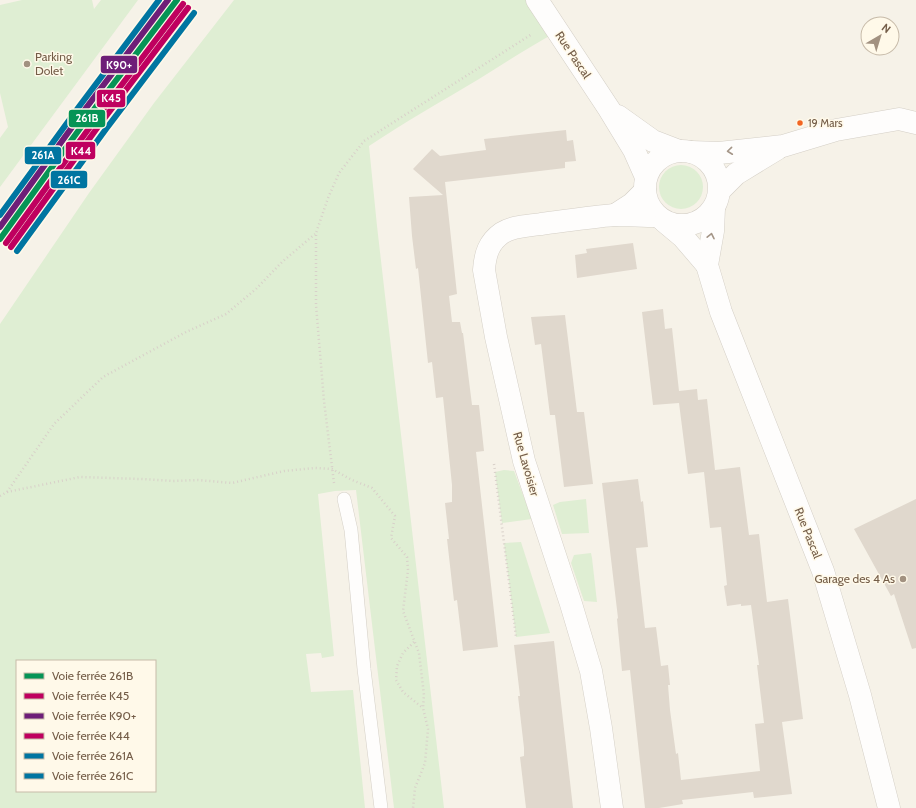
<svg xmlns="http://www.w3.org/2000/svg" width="916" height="808" font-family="Cabin,sans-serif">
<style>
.green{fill:#dfeed3;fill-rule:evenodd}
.building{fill:#e0d8cd}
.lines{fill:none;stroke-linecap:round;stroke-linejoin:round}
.service-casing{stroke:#d4cfc6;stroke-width:14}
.minor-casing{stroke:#d4cfc6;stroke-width:23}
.tertiary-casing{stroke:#d4cfc6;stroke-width:23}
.path{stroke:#d8d0c9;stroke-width:2.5;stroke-dasharray:1 3;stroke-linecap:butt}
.service{stroke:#fefdfc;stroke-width:13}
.minor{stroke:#fefdfc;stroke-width:22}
.tertiary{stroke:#fefdfc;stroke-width:22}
.rail-1-casing{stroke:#fff9e9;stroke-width:9}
.rail-2-casing{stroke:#fff9e9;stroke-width:9}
.rail-3-casing{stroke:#fff9e9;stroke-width:9}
.rail-4-casing{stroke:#fff9e9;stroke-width:9}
.rail-5-casing{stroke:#fff9e9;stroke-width:9}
.rail-6-casing{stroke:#fff9e9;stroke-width:9}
.rail-1{stroke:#069456;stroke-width:6}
.rail-2{stroke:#bf005f;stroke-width:6}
.rail-3{stroke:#6e1e78;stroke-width:6}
.rail-4{stroke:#bf005f;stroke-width:6}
.rail-5{stroke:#0075a1;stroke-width:6}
.rail-6{stroke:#0075a1;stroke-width:6}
.oneway{stroke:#a49587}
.poi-dot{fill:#a29180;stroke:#fff9e9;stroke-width:1.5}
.bus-dot{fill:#f26522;stroke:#fff9e9;stroke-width:1.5}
.labels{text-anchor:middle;stroke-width:3;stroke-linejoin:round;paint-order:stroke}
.bus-label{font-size:11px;fill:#745d48;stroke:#fff9e9;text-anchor:start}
.street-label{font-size:12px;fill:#745d48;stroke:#fff9e9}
.poi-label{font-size:12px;fill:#745d48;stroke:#fff9e9;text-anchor:start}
.line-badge{stroke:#fff9e9;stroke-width:1.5}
.badge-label{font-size:11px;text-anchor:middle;font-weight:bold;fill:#fff}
</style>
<rect width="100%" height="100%" fill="#f6f2e8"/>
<g class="green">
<polygon points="22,0 92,0 94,9 101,0 138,0 0,187 0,138 8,127 0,93 0,5"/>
<path d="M234,0H537L557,32C530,46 505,63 479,79C442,101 405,122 369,146L377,226L444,808H394L356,490L335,491L318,494L334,656L322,658L321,653L306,654L311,692L353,690L365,808H0V324L89,193L154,103ZM17,661H155V791H17Z"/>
<circle cx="681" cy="187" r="22"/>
<polygon points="504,470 514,471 532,519 502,523 495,472"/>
<polygon points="586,499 589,533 562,534 553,505 560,502"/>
<polygon points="521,542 550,633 516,637 504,543"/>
<polygon points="591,553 592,558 597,602 584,601 571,563 574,555"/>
</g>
<g class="building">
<polygon points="566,130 567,141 573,140 576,161 565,162 565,168 445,182 457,294 449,296 452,322 460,322 462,333 463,333 472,405 479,405 484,451 476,452 498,647 463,651 457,600 454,601 447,539 449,539 445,503 452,502 452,485 443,397 436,398 432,362 428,363 418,268 416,269 412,236 409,197 443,195 413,169 432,149 440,156 486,150 484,139"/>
<polygon points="633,243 637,269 577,278 575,255 587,253 586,249"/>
<polygon points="663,309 665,329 672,328 679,391 697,389 698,400 707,399 715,470 740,467 749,535 759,534 767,602 788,599 803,719 782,722 792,794 754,798 753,792 682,800 683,804 659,808 645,808 630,670 622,671 617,619 618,618 602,483 638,479 641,502 643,501 648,547 636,548 645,628 656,627 661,666 668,665 670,685 668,685 670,710 676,754 678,753 681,780 760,771 755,724 764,723 757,665 759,665 751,605 741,606 741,604 727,606 724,586 727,585 721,527 710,528 704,472 688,474 679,403 653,405 642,312"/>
<polygon points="565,315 577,412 584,412 593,484 564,487 555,415 550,415 541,344 535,345 531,317"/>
<polygon points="916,499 916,648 912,649 894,594 891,596 854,529"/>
<polygon points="554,641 573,808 526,808 520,757 524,756 524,748 518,696 520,696 514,645"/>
</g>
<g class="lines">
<defs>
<polyline id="service" points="344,499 351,530 364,669 381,808"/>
<g id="minor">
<polyline points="615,215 632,204 645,191"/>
<path d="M612,808L601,728L591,671L571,604L524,461L496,337L484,270C485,254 489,242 502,233C513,226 528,226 541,224C565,221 590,217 614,215C628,215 643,216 657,216"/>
</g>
<g id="tertiary">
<polyline points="537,0 609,109 634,150 646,177"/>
<polyline points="618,116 653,141 679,151"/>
<circle cx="682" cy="188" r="37"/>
<polyline points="691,152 719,153 783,146 836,130 899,119 916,123"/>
<polyline points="720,190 736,174 777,149"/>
<polyline points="714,208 713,231 707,265 721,312 823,571 860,695 889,808"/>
<polyline points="665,222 683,237 707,265"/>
</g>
</defs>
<use href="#service" class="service-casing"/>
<use href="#minor" class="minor-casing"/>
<use href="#tertiary" class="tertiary-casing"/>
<g class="path">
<polyline points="494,464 516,637"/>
<polyline points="334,483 324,401 316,305 316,233 328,198 339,173 364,141 532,34"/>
<polyline points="7,492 80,477 141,479 173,481 198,480 232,483 284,471 315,468 332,469 352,480 372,488 395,516 391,538 407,557 408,570 403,611 419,653 424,695 423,708 428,729 425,763 415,788 413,808"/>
<polyline points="0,496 7,492 54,424 103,377 186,332 226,314 256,289 282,262 315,234"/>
<polyline points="414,642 403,653 397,666 396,680 403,692 423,708"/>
</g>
<use href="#service" class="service"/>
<use href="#minor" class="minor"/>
<use href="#tertiary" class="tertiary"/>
<defs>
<polyline id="rail-1" points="0,239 89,116 177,0"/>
<polyline id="rail-2" points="6,243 95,120 183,4"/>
<polyline id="rail-3" points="0,227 83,112 168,0"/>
<polyline id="rail-4" points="11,247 100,124 188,8"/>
<polyline id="rail-5" points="0,215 78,108 159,0"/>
<polyline id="rail-6" points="17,251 106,129 194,13"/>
</defs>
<use href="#rail-1" class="rail-1-casing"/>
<use href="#rail-2" class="rail-2-casing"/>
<use href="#rail-3" class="rail-3-casing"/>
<use href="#rail-4" class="rail-4-casing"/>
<use href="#rail-5" class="rail-5-casing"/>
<use href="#rail-6" class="rail-6-casing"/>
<use href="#rail-1" class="rail-1"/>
<use href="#rail-2" class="rail-2"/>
<use href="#rail-3" class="rail-3"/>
<use href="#rail-4" class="rail-4"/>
<use href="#rail-5" class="rail-5"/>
<use href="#rail-6" class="rail-6"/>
</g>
<defs><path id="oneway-chevron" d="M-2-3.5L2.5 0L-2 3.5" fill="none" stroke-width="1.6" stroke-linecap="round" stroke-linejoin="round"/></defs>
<g class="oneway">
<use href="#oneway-chevron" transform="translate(730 151) rotate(174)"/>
<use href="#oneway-chevron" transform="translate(711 236) rotate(-78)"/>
</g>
<g class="poi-dot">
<circle cx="27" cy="64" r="4"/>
<circle cx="903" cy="579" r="4"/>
</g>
<circle class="bus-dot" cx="800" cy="123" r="3.5"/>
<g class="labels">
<g class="bus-label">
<text x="808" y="127">19 Mars</text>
</g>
<g class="street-label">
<text transform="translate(573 55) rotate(56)" y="4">Rue Pascal</text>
<text transform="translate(526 464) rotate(74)" y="4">Rue Lavoisier</text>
<text transform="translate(808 533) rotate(68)" y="4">Rue Pascal</text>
</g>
<g class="poi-label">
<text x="35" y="61">Parking<tspan x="35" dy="14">Dolet</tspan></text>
<text x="895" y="583" text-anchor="end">Garage des 4 As</text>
</g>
</g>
<g class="line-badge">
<rect x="100" y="55" width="38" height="19" rx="4" fill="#6e1e78"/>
<rect x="96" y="89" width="30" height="19" rx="4" fill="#bf005f"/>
<rect x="68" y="109" width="38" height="19" rx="4" fill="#069456"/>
<rect x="65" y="141" width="31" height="19" rx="4" fill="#bf005f"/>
<rect x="24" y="146" width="38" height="19" rx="4" fill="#0075a1"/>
<rect x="50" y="170" width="38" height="19" rx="4" fill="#0075a1"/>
</g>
<g class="badge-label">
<text x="119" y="69">K90+</text>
<text x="111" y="102">K45</text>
<text x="87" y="122">261B</text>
<text x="81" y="155">K44</text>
<text x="43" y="159">261A</text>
<text x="69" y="184">261C</text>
</g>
<rect x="16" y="660" width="140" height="132" fill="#fff9e9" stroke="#c7bba9"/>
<rect x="24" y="673" width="20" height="6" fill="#069456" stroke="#c7bba9"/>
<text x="52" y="680" font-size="12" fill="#745d48">Voie ferrée 261B</text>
<rect x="24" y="693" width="20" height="6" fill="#bf005f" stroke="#c7bba9"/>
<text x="52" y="700" font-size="12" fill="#745d48">Voie ferrée K45</text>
<rect x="24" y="713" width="20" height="6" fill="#6e1e78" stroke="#c7bba9"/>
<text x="52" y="720" font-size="12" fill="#745d48">Voie ferrée K90+</text>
<rect x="24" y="733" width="20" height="6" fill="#bf005f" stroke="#c7bba9"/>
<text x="52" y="740" font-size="12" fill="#745d48">Voie ferrée K44</text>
<rect x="24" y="753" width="20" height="6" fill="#0075a1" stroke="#c7bba9"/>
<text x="52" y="760" font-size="12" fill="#745d48">Voie ferrée 261A</text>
<rect x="24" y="773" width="20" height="6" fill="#0075a1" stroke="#c7bba9"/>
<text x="52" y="780" font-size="12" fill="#745d48">Voie ferrée 261C</text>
<g transform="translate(880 36) rotate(38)"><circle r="19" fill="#fff9e9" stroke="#c7bba9"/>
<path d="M0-3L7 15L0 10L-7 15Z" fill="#a29180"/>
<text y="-6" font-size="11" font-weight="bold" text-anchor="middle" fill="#745d48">N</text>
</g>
</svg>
